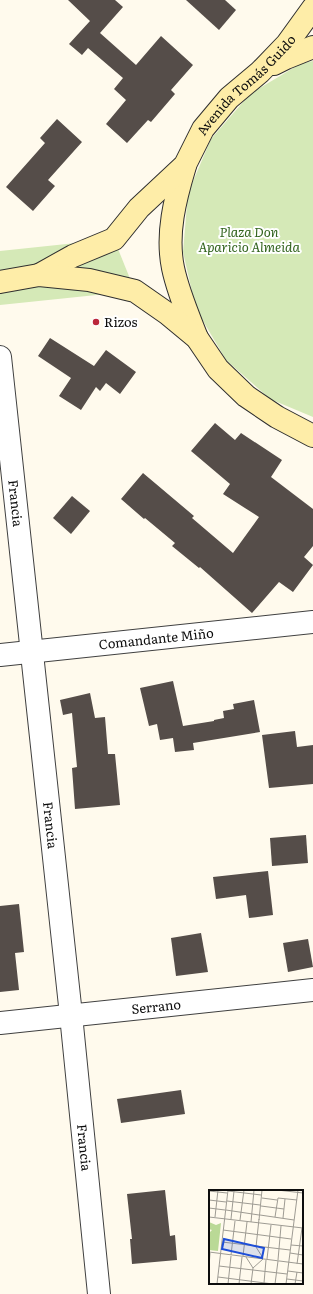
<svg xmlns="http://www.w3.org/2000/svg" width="313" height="1294" font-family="Literata,serif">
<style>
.green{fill:#d5e9b7}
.building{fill:#554d49}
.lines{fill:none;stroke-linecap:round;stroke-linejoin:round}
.street-casing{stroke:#404040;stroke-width:24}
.secondary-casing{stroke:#2f2f2f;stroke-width:24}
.street{stroke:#fff;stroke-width:22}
.secondary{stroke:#feeda8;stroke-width:22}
.poi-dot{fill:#bb263a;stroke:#fff;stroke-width:1.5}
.labels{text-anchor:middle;stroke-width:4;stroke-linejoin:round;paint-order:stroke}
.street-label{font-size:13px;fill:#0d0d0d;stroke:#fff}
.park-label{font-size:13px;font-style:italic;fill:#32641e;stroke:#fff}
.poi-label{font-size:13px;fill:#0d0d0d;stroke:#fff;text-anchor:start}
.inset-road{fill:none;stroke:#9e9b93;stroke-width:1}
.view{fill:#1d4ed8;fill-opacity:0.15;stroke:#1d4ed8;stroke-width:2}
.inset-edge{fill:none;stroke:#0d0d0d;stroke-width:2}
</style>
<rect width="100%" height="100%" fill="#fffaed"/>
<g class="green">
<polygon points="313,61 313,417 270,399 226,360 196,309 183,252 188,193 211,139 250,94 300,64"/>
<polygon points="114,239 135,291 0,305 0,251"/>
</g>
<g class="building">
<polygon points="68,0 115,0 123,7 100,33 136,65 161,36 193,65 171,90 175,94 151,122 148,120 127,143 106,124 126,100 114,89 123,78 88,48 82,55 69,44 90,21"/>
<polygon points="186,0 225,0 236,10 219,30"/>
<polygon points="57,119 82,142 48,180 55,186 33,211 6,187 45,143 40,138"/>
<polygon points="50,338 94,366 106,350 136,372 120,394 106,383 100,391 96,387 81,410 59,396 71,378 38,356"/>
<polygon points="215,423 235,440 241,433 282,460 271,477 313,509 313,546 304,557 313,565 293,592 279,582 252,613 200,567 199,568 172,546 175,543 145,518 144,519 121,499 143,473 194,516 192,518 233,553 259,517 223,494 230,484 191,451"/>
<polygon points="72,496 90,511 71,534 53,518"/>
<polygon points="173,681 183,726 214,721 214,720 224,718 223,711 234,709 233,704 254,700 260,732 193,743 194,750 175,752 173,738 160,740 157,724 149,726 140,688"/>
<polygon points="90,693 95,718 105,717 108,754 115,754 120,805 75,809 72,768 77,767 72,713 63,715 60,700"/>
<polygon points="295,731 297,747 313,745 313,784 269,788 262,735"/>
<polygon points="306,835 308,863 272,866 270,838"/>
<polygon points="268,871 273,915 249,918 246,895 216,899 213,877"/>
<polygon points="19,904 24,952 15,953 19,990 0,992 0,906"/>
<polygon points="201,933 208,972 176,976 171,938"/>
<polygon points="308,939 313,967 288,972 283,943"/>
<polygon points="181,1090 185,1114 121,1123 117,1099"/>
<polygon points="165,1190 170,1236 175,1235 177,1260 132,1264 130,1239 132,1239 127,1194"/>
</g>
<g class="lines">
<defs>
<g id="street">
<path id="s1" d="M0,357L71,1015L99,1294"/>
<path id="s2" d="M0,655L313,622"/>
<path id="s3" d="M0,1023L313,990"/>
</g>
<g id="secondary">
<polyline points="274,64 286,58 313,47"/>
<path d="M185,166C175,199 166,234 173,268C178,292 188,315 197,338"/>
<path id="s4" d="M39,275L73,256L114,239L139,208L185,165L203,129L229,98L260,72L287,44L313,8"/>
<polyline points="0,282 39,275 89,280 135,291 168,314 197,338 218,369 246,396 277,417 313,436"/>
</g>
</defs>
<use href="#street" class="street-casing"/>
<use href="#secondary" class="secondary-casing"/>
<use href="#street" class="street"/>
<use href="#secondary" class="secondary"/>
</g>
<circle class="poi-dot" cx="96" cy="322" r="4"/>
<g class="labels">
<g class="street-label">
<text dy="5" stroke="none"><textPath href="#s4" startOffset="288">Avenida Tomás Guido</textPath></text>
<text dy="5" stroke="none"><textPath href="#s1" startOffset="147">Francia</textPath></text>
<text dy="5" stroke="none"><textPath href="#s2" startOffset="157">Comandante Miño</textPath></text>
<text dy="5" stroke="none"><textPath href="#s1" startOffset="471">Francia</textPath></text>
<text dy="5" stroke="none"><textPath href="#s3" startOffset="157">Serrano</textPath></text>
<text dy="5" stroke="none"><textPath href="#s1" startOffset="795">Francia</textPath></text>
</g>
<g class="park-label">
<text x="249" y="237">Plaza Don<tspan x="249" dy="15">Aparicio Almeida</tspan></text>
</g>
<g class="poi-label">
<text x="104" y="327">Rizos</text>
</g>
</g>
<g transform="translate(209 1190)">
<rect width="94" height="94" fill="#fffaed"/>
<path d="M0,32L7,35L12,33L9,61L0,60V43L3,40L0,39Z" fill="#bad996"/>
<path class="inset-road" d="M68,0L94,3M0,1L18,3M19,1L52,5M53,8L68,10M0,10L17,12M18,11L51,15M52,16L75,19M0,18L16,20M17,20L50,25M51,25L85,30M0,27L94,38M6,27L9,0M66,27L69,8L88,10M74,28L76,9M22,29L25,1M50,29L47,57L54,68M31,30L35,0M50,30L53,0M42,32L45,0M14,40L82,49M13,52L81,60M82,55L94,56M0,62L94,74M81,63L94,65M22,65L26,31M34,66L38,32M37,67L44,78L42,94M58,69L62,35M69,70L72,36M88,74L93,38M10,76L78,84M0,77L1,63M44,78L54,69M79,81L94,83M9,87L64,94M78,89L94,91M55,93L57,70M8,94L19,0M19,94L22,66M30,94L33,67M66,94L69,71M77,94L89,0M86,94L88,82"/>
<path class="view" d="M15,49L55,58L53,68L13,59Z"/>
<rect width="94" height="94" class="inset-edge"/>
</g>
</svg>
